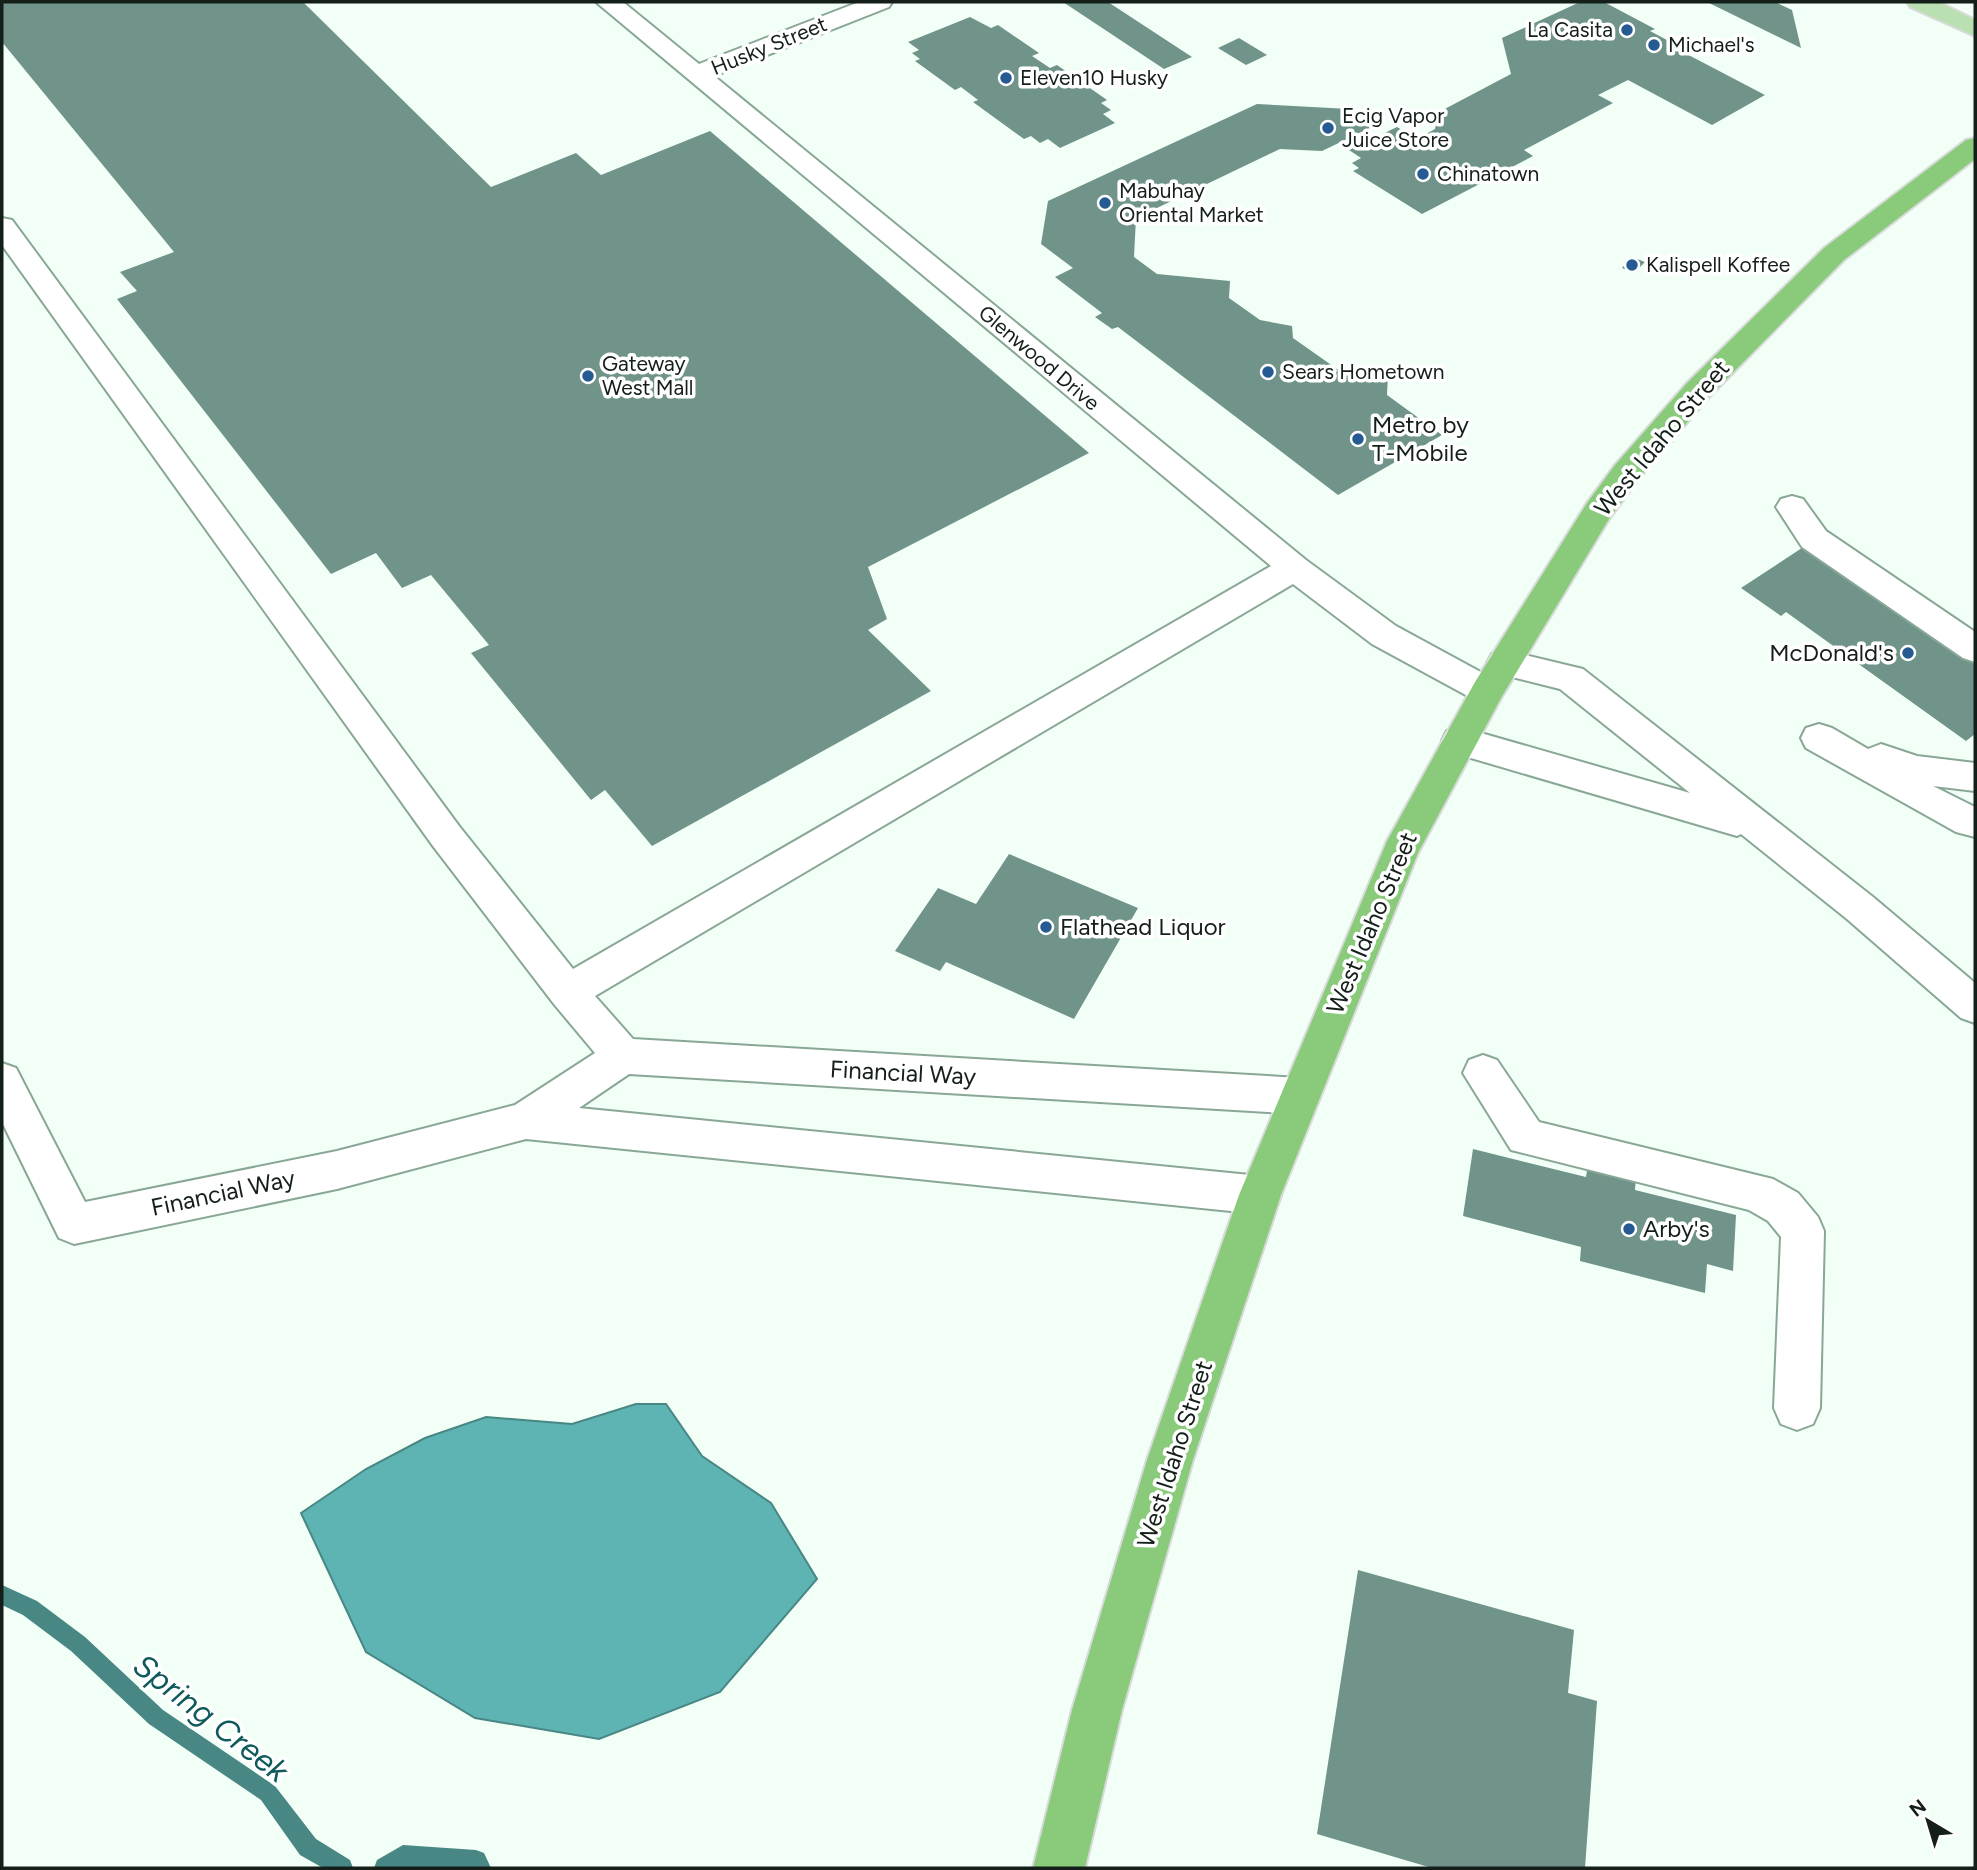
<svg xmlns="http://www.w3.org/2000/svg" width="1977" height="1870" font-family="Figtree,sans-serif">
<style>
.water{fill:#5eb3b3;stroke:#488784;stroke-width:2}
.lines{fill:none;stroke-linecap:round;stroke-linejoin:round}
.stream{fill:#488784;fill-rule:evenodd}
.building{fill:#70938a}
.minor-casing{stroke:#89a795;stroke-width:4}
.major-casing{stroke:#d9dbda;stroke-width:4}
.highway-casing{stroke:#d9dbda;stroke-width:4}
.minor{fill:#fff;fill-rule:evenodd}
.major{fill:#b9e0b0;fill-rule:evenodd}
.highway{fill:#8acb7b;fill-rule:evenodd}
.poi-dot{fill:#265a93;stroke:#fff;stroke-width:2.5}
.labels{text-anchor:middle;stroke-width:7;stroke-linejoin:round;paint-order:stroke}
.far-poi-label{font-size:21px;fill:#131f18;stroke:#fff;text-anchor:start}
.far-street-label{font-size:21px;fill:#131f18;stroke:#fff}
.poi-label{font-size:24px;fill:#131f18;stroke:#fff;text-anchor:start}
.street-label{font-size:24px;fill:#131f18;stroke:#fff}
.near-water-label{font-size:32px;font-style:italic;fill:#105a5b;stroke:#fff}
</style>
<rect width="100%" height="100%" fill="#f2fff7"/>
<polygon class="water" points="636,1404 666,1404 702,1456 771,1503 817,1579 720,1692 599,1739 475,1718 366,1652 301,1513 366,1469 425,1438 486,1417 572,1424"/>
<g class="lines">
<g class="stream">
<polygon points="2,1585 37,1601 85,1637 163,1710 275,1786 316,1839 350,1860 353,1868 323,1868 300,1855 261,1800 149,1724 71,1651 23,1615 2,1605"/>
<polygon points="403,1845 476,1850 484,1853 491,1868 374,1868 377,1860"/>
</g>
</g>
<g class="building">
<polygon points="2,2 303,2 491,187 576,153 601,175 710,131 1089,453 868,567 887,619 868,630 931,691 652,846 605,790 591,800 471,653 489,645 431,575 402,588 376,553 331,574 117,299 137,291 120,272 174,252 2,42"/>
<polygon points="1063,2 1108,2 1192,57 1164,69"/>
<polygon points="1580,2 1604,2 1655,29 1650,31 1682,48 1679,50 1765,95 1712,125 1628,80 1598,95 1613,103 1524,150 1533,156 1422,214 1353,171 1359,168 1352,163 1361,158 1349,150 1397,127 1417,139 1435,129 1439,112 1511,74 1502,38"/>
<polygon points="1707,2 1775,2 1792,10 1801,48"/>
<polygon points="970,17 991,28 998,25 1039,53 1032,56 1050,68 1057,65 1107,100 1101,103 1111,110 1103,114 1115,123 1060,148 1048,139 1040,143 1031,136 1024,139 973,102 978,100 961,87 955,90 915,61 920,59 912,53 919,50 908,42"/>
<polygon points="1239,38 1267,55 1246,65 1218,48"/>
<polygon points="1257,104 1349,109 1374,126 1322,151 1280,149 1136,218 1134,257 1157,274 1230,281 1229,298 1260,320 1292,326 1293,338 1337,369 1388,374 1387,395 1442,435 1338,495 1118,327 1112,329 1095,317 1102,313 1055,277 1073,268 1041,244 1048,201"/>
<polygon points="1632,257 1645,262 1634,273 1622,268"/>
<polygon points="1808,544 1975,659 1975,734 1966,741 1786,612 1781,616 1741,588"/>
<polygon points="1009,854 1138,908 1074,1019 946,962 940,971 895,951 938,888 976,904"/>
<polygon points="1473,1149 1586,1177 1588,1164 1636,1176 1635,1190 1736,1215 1733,1271 1707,1264 1705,1293 1580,1261 1581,1247 1463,1216"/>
<polygon points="1358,1570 1574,1630 1568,1693 1597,1701 1585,1868 1432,1868 1317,1834"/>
</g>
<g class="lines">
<defs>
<g id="minor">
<polygon points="596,2 623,2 699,64 859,2 892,2 889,7 714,76 1306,560 1396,626 1499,682 1504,691 1499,700 1487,704 1475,700 1372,644 1293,584 595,996 633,1039 1300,1078 1314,1083 1320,1096 1314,1109 1300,1114 629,1074 579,1108 1260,1176 1275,1181 1281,1195 1275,1209 1260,1214 526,1139 337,1189 74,1244 59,1238 2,1122 2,1063 16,1068 85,1202 337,1151 515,1105 595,1053 554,1004 433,846 2,245 2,218 12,220 459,826 573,969 1271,566"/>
<polygon points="1792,496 1803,499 1826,531 1975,632 1975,662 1963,658 1802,547 1776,507 1781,499"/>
<polygon points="1504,650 1583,669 1873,897 1975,983 1975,1023 1961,1018 1847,919 1741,834 1737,836 1447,751 1442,741 1447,731 1460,727 1690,793 1560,689 1492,672 1487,663 1492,654"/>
<polygon points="1819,724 1832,728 1868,749 1881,744 1917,756 1975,763 1975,791 1933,786 1975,807 1975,837 1956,832 1806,748 1801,738 1806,728"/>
<polygon points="1483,1055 1497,1060 1539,1122 1773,1179 1798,1193 1818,1217 1824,1231 1820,1408 1813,1424 1797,1430 1781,1424 1774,1408 1781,1237 1768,1221 1749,1210 1511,1150 1463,1073 1469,1060"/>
</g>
<polygon id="major" points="1907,2 1938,2 1975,20 1975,36 1910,7"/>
<polygon id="highway" points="1975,138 1975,159 1844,260 1709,397 1637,481 1609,519 1501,698 1418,853 1281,1195 1193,1460 1122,1710 1085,1868 1033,1868 1072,1710 1147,1460 1239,1195 1387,841 1475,682 1587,503 1615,465 1687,383 1824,248 1966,140"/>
</defs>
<use href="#minor" class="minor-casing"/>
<use href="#major" class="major-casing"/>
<use href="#highway" class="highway-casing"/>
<use href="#minor" class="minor"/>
<use href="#major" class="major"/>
<use href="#highway" class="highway"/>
</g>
<g class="poi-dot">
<circle cx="1627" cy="30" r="7"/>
<circle cx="1654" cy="45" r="7"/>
<circle cx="1006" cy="78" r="7"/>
<circle cx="1328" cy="128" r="7"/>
<circle cx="1423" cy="174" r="7"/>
<circle cx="1105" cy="203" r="7"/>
<circle cx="1632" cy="265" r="7"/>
<circle cx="1268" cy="372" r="7"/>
<circle cx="588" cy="376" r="7"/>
<circle cx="1358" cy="439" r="7"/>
<circle cx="1908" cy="653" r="7"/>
<circle cx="1046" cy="927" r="7"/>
<circle cx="1629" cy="1229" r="7"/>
</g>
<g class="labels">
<g class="far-poi-label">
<text x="1613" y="37" text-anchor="end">La Casita</text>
<text x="1668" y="52">Michael's</text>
<text x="1020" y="85">Eleven10 Husky</text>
<text x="1342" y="123">Ecig Vapor<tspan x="1342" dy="24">Juice Store</tspan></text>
<text x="1437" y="181">Chinatown</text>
<text x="1119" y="198">Mabuhay<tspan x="1119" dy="24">Oriental Market</tspan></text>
<text x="1646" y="272">Kalispell Koffee</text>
<text x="602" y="371">Gateway<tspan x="602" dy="24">West Mall</tspan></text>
<text x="1282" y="379">Sears Hometown</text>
</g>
<g class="far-street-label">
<text transform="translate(769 46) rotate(-22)" y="7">Husky Street</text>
<text transform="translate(1039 358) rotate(40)" y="7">Glenwood Drive</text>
</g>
<g class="poi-label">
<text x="1372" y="433">Metro by<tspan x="1372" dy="28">T-Mobile</tspan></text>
<text x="1894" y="661" text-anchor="end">McDonald's</text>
<text x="1060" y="935">Flathead Liquor</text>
<text x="1643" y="1237">Arby's</text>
</g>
<g class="street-label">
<text transform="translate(1662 438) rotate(-50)" y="8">West Idaho Street</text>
<text transform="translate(1372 923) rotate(-67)" y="8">West Idaho Street</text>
<text transform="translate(903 1073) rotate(3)" y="8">Financial Way</text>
<text transform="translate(223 1193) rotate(-12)" y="8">Financial Way</text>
<text transform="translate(1175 1454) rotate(-72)" y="8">West Idaho Street</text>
</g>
<g class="near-water-label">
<text transform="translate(211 1718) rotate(38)" y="11">Spring Creek</text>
</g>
</g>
<rect width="1977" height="1870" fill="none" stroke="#131f18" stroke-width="7"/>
<g transform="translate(1928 1821) rotate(322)" stroke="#ffffff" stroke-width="5" paint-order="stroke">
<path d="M0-5L12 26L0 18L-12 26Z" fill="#131f18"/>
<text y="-10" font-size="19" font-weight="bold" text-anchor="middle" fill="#131f18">N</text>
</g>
</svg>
